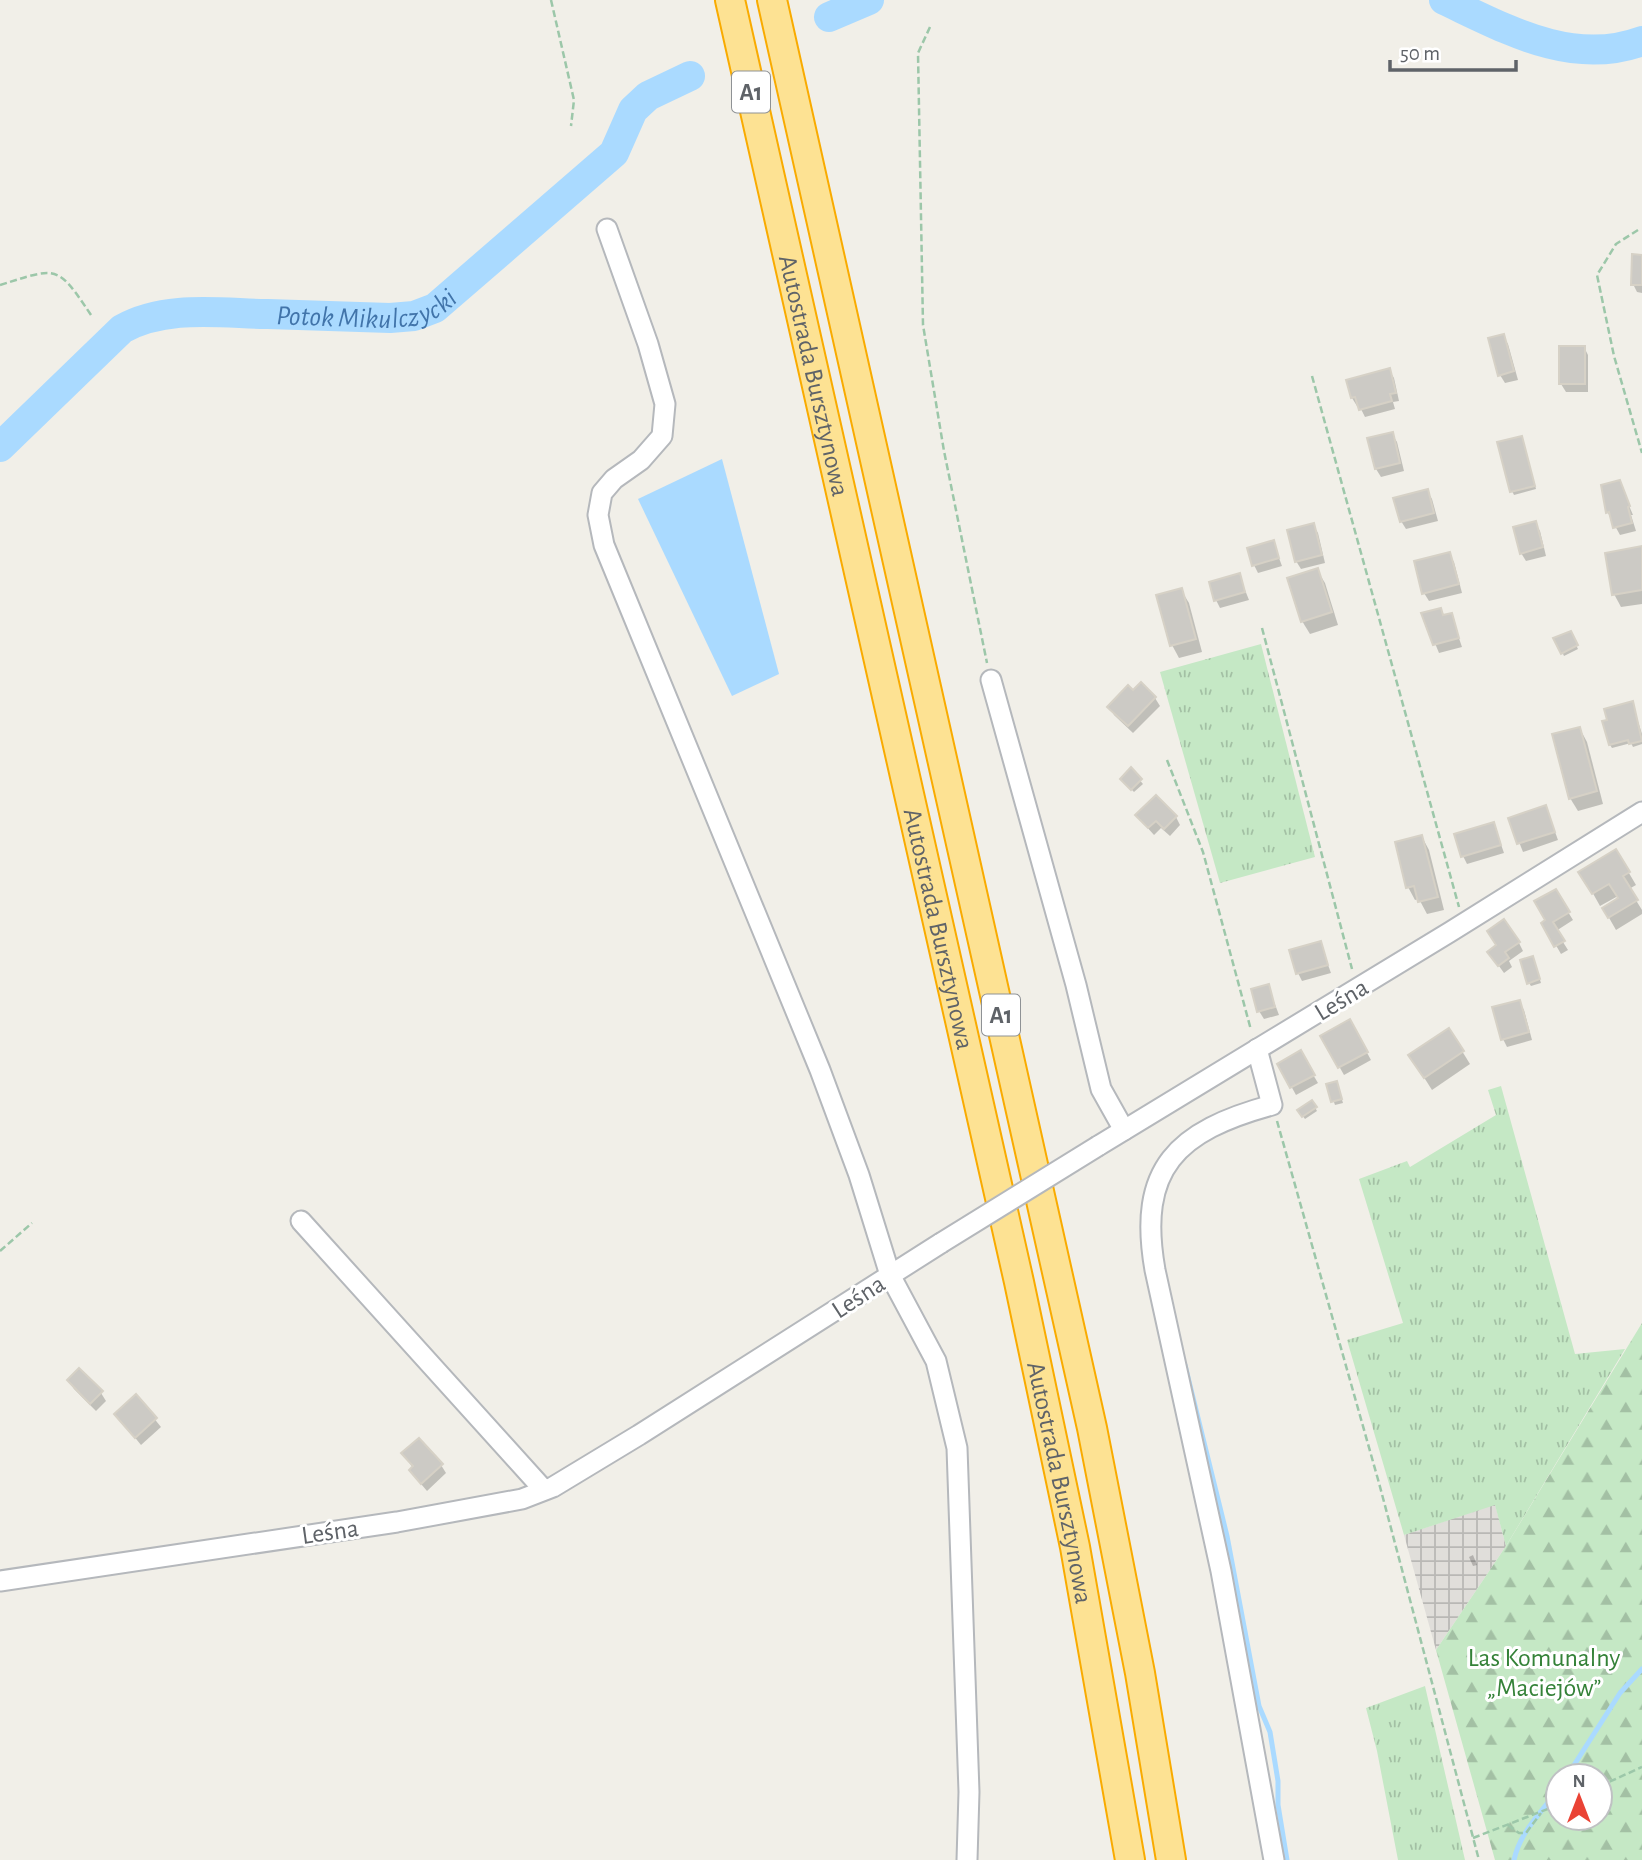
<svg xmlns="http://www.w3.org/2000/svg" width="1642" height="1860" font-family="'Alegreya Sans',sans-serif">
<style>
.industrial{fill:url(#industrial-grid)}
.grass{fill:url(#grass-tufts)}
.forest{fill:url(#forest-firs);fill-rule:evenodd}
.water{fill:#aadaff}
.shadow{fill:#0003}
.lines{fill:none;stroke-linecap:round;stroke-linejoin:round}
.stream{stroke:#aadaff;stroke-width:5}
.river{stroke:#aadaff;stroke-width:30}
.building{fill:#cccac5;stroke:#d6d1c6;stroke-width:2}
.minor-casing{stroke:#b5b8bc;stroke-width:23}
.highway-casing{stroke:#f9ab00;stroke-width:32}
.path{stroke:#9cc7a9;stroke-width:2.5;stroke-dasharray:7 3.5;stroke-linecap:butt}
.minor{stroke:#fff;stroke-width:19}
.highway{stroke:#fde293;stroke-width:28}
.minor-bridge-casing{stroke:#b5b8bc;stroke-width:23;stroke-linecap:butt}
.minor-bridge{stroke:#fff;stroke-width:19}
.labels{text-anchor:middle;stroke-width:6;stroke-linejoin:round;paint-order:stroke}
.shield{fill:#fff;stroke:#8f9295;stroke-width:2}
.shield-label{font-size:24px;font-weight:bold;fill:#5f6368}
.street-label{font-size:26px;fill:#5f6368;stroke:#fff}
.park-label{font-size:26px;fill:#348238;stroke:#fff}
.water-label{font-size:28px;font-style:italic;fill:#4174aa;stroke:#fff}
</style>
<defs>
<pattern id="industrial-grid" width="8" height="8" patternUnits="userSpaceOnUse" patternTransform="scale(1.75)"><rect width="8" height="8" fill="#e0deda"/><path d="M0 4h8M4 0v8" fill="none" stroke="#b9b8b5"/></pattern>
<pattern id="grass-tufts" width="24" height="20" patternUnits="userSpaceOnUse" patternTransform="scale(1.75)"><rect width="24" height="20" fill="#c5e8c5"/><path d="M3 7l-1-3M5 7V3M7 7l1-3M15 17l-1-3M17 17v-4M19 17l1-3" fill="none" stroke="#a3c0a4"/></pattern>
<pattern id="forest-firs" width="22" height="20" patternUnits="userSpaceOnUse" patternTransform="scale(1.75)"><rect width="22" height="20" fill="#c5e8c5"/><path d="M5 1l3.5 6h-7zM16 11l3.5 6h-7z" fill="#a3c0a4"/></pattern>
</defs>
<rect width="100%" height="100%" fill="#f1efe8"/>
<polygon class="industrial" points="1495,1504 1506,1546 1436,1650 1404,1535"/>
<g class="grass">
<polygon points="1261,644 1315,857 1220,883 1160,672"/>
<polygon points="1501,1086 1575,1354 1625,1349 1506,1546 1495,1505 1404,1535 1347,1340 1403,1323 1359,1179 1407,1161 1410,1167 1496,1115 1488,1090"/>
<polygon points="1425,1686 1465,1860 1398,1860 1377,1751 1366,1708"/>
</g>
<path class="forest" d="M1642,1323V1860H1495L1436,1650L1506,1546ZM1558,1776H1600V1818H1558Z"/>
<polygon class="water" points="722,459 779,674 732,696 638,499"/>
<g class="shadow">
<polygon points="1642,257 1642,293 1637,292 1633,284"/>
<polygon points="1503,336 1508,344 1518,380 1505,383 1500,375"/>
<polygon points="1584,347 1588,355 1588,392 1566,392 1561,384"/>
<polygon points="1389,370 1394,378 1399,401 1393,402 1395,409 1365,417 1359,405 1357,406 1352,398"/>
<polygon points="1392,434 1397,442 1404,471 1381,477 1376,469"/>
<polygon points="1523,441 1536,489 1514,495 1512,491"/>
<polygon points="1619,482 1633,515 1631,515 1636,531 1620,535 1608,513 1603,486"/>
<polygon points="1427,491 1432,499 1438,521 1406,529 1401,521"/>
<polygon points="1535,523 1540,531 1546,556 1526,561 1521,553"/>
<polygon points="1313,525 1318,533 1325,563 1301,569 1296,561"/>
<polygon points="1273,542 1282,566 1258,573 1254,565"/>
<polygon points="1642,548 1642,604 1621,607 1614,594"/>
<polygon points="1449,554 1454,562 1462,593 1429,601 1424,593"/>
<polygon points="1317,570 1325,583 1338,625 1310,634 1302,621"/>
<polygon points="1239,575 1249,600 1220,608 1216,600"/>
<polygon points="1181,590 1189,603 1202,652 1179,658 1172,645"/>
<polygon points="1440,610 1444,617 1451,615 1462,647 1439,653 1423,614"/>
<polygon points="1570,633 1578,649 1564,656 1556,639"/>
<polygon points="1133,692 1155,698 1160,706 1133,733 1114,715 1110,707"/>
<polygon points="1632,703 1642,734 1642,744 1633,747 1631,743 1612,748 1610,745"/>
<polygon points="1580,729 1587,742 1603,804 1578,811 1570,798"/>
<polygon points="1131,770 1143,784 1134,792 1124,782"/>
<polygon points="1156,797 1176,817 1180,825 1170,836 1161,828 1154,835 1137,816"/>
<polygon points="1546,807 1558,840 1523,852 1510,819"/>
<polygon points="1494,824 1504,853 1467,864 1463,856"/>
<polygon points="1422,837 1429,850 1444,910 1427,914 1419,899 1415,900 1408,887"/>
<polygon points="1616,851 1636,885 1629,889 1642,910 1642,914 1616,930 1604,909 1620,899 1618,896 1600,906 1581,872"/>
<polygon points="1555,891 1573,920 1556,931 1568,950 1561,954 1543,923 1548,921"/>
<polygon points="1320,943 1331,973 1302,981 1298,973"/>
<polygon points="1519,943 1523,951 1509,961 1512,967 1504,973 1489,952"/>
<polygon points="1534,961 1541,983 1531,986 1529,983"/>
<polygon points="1268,986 1279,1015 1264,1019 1259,1011"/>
<polygon points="1519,1002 1524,1010 1532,1040 1507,1047 1503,1039"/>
<polygon points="1350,1022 1371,1060 1344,1075 1322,1036"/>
<polygon points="1449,1030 1470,1064 1432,1090 1418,1068"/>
<polygon points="1300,1053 1318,1083 1296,1095 1279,1064"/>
<polygon points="1337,1083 1343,1103 1335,1105 1328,1085"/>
<polygon points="1312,1102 1317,1111 1305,1119 1299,1111"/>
<polygon points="69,1381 101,1393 106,1401 96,1411 74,1389"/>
<polygon points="136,1396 161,1427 141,1445 116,1414"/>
<polygon points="403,1454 441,1465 446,1473 427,1491 416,1478 411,1470 413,1468"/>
<polygon points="1473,1555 1477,1565 1473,1566 1469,1557"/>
</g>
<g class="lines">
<g class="stream">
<polyline points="1185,1365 1227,1536 1259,1706 1270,1732 1278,1781 1278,1805 1287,1860"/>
<polyline points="1567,1776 1620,1693 1642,1669"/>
<path d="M1514,1860C1520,1831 1542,1813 1558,1789"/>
</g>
<g class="river">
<path d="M1444,0C1506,29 1572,67 1642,41"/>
<polyline points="829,17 869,0"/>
<path id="s1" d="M0,447L122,329C165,305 218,313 265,314C307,315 349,317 390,318L414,316L435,308L614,153L633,110L648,96L690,76"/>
</g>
</g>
<g class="building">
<polygon points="1632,254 1642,255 1642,285 1631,285"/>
<polygon points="1504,334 1514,371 1498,376 1488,338"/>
<rect x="1559" y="346" width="26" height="38"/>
<polygon points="1390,368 1396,393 1390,394 1392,401 1359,410 1355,397 1351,398 1346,380"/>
<polygon points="1393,432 1400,463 1375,469 1367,438"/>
<polygon points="1522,436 1535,486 1510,492 1497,442"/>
<polygon points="1620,480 1630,506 1628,507 1632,523 1613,528 1609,512 1606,513 1601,485"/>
<polygon points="1428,489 1434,513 1400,522 1393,498"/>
<polygon points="1536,521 1543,547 1520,554 1513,527"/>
<polygon points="1314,523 1322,555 1295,562 1287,530"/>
<polygon points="1274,540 1279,558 1252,566 1247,548"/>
<polygon points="1642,546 1642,590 1612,595 1605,553"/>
<polygon points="1450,552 1459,584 1422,594 1414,561"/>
<polygon points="1318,568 1332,612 1301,622 1287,578"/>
<polygon points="1240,573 1245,592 1214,601 1209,582"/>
<polygon points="1182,588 1196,639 1170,646 1156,595"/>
<polygon points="1441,608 1443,615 1452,613 1459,638 1433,645 1421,613"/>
<polygon points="1571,631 1578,645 1561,654 1553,638"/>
<polygon points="1141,682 1156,697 1128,726 1107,707 1128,685 1133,690"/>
<polygon points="1633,701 1642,741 1629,744 1628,740 1609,745 1602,721 1607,720 1604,709"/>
<polygon points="1580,727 1597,791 1569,799 1552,734"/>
<polygon points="1131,767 1142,779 1131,790 1120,779"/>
<polygon points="1156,795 1177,816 1164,829 1156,821 1148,828 1135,815"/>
<polygon points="1546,805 1555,832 1517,844 1508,818"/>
<polygon points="1494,822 1501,845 1461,857 1454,834"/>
<polygon points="1422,835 1438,897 1418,902 1414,886 1406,888 1395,842"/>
<polygon points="1616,849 1630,872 1623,876 1638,900 1608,918 1602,908 1618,898 1609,884 1592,894 1578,872"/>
<polygon points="1556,889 1570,912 1553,922 1565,941 1554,947 1541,923 1545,920 1534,901"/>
<polygon points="1504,919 1520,942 1505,952 1509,958 1498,966 1487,952 1496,945 1487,931"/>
<polygon points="1321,941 1328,965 1296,974 1289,950"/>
<polygon points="1533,956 1540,979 1527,984 1520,960"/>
<polygon points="1269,984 1275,1007 1257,1012 1251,989"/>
<polygon points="1520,1000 1529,1032 1501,1040 1492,1007"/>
<polygon points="1350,1019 1368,1052 1338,1068 1320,1036"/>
<polygon points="1449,1028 1464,1051 1424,1078 1408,1055"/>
<polygon points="1301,1050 1315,1075 1290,1088 1277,1064"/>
<polygon points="1337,1081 1342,1099 1331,1102 1326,1084"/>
<polygon points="1312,1100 1317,1107 1302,1117 1297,1110"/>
<polygon points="79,1368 103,1391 90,1404 67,1380"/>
<polygon points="136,1394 157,1418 135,1438 114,1414"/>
<polygon points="419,1438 443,1464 421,1484 409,1470 413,1466 401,1453"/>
</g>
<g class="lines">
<defs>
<g id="minor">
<polyline points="607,229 648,344 665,404 662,436 641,460 614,479 602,493 598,515 604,545 820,1070 859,1175 890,1275 936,1361 957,1448 969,1792 967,1860"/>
<polyline points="991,680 1076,985 1101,1089 1124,1130"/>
<path d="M1257,1049L1272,1105C1177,1131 1137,1168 1155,1270L1221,1571L1274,1860"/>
<polyline points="1098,1146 1450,932 1642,812"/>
<polyline points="301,1221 544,1490"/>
<polyline points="0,1581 397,1522 522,1499 553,1487 639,1435 941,1243"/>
</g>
<g id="highway">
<path id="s2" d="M730,0L1019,1282L1075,1547L1130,1860"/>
<polyline points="772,0 1092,1428 1140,1673 1171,1860"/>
</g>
</defs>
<use href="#minor" class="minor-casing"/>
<use href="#highway" class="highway-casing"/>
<g class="path">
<polyline points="551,0 574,100 571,126"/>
<polyline points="930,27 918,53 923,325 944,451 987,663"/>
<polyline points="1638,230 1616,244 1597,275 1614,356 1642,453"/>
<path d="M0,285C58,267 57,264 91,315"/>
<polyline points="1312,376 1459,907"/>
<polyline points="1262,628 1352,969"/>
<polyline points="1167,760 1203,852 1251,1030"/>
<polyline points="1277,1121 1379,1483 1479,1860"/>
<polyline points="0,1251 32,1223"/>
<polyline points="1600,1786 1642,1767"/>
<polyline points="1508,1825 1519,1833 1526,1833 1541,1813"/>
<polyline points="1473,1838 1558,1805"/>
</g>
<use href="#minor" class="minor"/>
<use href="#highway" class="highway"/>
<defs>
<polyline id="minor-bridge" points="941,1243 1098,1146"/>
</defs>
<use href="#minor-bridge" class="minor-bridge-casing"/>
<use href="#minor-bridge" class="minor-bridge"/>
</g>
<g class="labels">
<g class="shield">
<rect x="732" y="71.5" width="38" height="41" rx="5"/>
<rect x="982" y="994.5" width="38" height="41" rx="5"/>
</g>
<g class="shield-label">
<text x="751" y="100">A1</text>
<text x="1001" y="1023">A1</text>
</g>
<g class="street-label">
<text dy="9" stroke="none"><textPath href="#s2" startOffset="385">Autostrada Bursztynowa</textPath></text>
<text dy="9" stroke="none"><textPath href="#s2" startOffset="952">Autostrada Bursztynowa</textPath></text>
<text transform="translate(1341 999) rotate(-31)" y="9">Leśna</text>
<text transform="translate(858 1296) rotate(-33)" y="9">Leśna</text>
<text dy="9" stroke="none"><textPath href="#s2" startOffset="1519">Autostrada Bursztynowa</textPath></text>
<text transform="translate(330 1531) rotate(-8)" y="9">Leśna</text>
</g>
<g class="park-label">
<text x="1544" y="1666">Las Komunalny<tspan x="1544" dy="30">„Maciejów”</tspan></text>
</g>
<g class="water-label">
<text dy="10" stroke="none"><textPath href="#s1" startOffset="418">Potok Mikulczycki</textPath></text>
</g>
</g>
<g transform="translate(1579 1797)"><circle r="33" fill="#ffffff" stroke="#bfc1c3" stroke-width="2"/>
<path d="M0-5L12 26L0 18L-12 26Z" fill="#ea4335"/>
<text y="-10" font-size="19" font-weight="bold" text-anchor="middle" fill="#5f6368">N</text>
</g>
<path d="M1390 60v10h126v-10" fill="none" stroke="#5f6368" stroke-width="3.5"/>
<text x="1400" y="60" font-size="21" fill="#5f6368" stroke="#ffffff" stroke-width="5" paint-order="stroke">50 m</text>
</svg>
